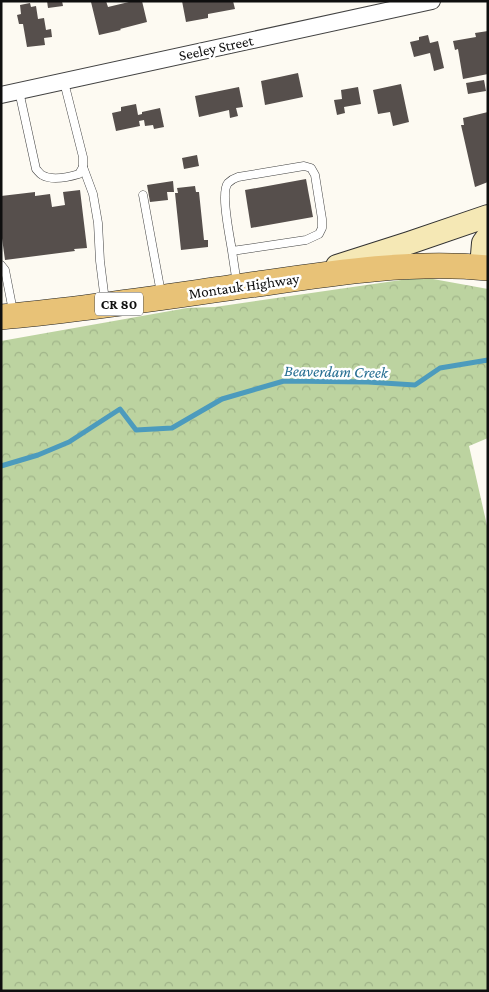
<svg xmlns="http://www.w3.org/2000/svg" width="489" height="992" font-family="'Crimson Pro',serif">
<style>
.forest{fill:url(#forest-crowns)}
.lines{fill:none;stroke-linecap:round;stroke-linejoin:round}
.stream{stroke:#4c9bbd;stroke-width:5}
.building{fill:#564f4c}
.service-casing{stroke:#424242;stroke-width:9}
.minor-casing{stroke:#424242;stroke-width:18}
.secondary-casing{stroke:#313131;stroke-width:24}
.primary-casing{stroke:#202020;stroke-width:26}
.service{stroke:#fff;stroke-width:8}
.minor{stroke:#fff;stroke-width:16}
.secondary{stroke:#f5e8b5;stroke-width:22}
.primary{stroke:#e8c277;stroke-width:25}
.labels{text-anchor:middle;stroke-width:5;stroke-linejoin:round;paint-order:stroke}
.shield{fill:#fff;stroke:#575757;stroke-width:1}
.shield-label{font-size:14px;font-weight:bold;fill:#0f0f0f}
.street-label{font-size:15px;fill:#0f0f0f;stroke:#fff}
.water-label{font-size:16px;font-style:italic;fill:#266e92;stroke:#fff}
</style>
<defs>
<pattern id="forest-crowns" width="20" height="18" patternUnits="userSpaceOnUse" patternTransform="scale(1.25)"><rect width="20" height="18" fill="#bcd3a0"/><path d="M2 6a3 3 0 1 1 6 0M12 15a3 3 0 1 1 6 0" fill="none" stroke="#a0b489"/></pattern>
</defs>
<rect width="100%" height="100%" fill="#fdfaf2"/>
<polygon class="forest" points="422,277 488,289 488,438 469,446 488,530 488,991 1,991 1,341 187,308 215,307"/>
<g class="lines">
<polyline class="stream" points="1,466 38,455 69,442 120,409 136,430 172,428 222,399 284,381 368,382 415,385 440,368 488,360"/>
</g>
<g class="building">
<polygon points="47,1 62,1 63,6 48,8"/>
<polygon points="97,1 106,1 108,7 133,1 142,1 147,22 120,29 121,30 99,35 91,2"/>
<polygon points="182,1 233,1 235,9 208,14 208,18 186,22"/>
<polygon points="30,3 31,7 36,6 38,19 44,18 46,30 51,29 52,37 44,38 45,45 27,47 23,24 19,24 17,15 21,14 20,5"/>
<polygon points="488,31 488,74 463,79 458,49 455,50 453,41 476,37 475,33"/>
<polygon points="428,35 430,43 438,41 444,68 434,71 430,53 414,57 410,42 419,40 419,37"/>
<polygon points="298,73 303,97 265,105 261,81"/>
<polygon points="484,80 486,91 468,94 466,83"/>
<polygon points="401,84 409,122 393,126 390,112 378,114 373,90"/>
<polygon points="239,87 243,107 236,108 238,116 230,118 229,110 199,117 195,96"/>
<polygon points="358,87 361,104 344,107 345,113 337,115 334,100 342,99 341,90"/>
<polygon points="136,104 138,115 142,114 142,112 160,108 164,127 154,129 153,125 145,126 144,120 139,121 140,126 116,131 112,113 121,111 121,107"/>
<polygon points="488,112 488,182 475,187 461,125 464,125 463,118"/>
<polygon points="197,155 199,166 184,169 182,158"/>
<polygon points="306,179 313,217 251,228 245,190"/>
<polygon points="173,181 174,192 167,192 168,200 150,202 147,185"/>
<polygon points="195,186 196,192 199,192 204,240 208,240 208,247 181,250 175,193 178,193 177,188"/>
<polygon points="80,190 87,248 74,249 75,251 5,260 1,231 1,196 35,192 35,196 50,194 52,207 65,205 63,192"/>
</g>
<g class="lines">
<defs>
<g id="service">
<path d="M19,91L36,169C38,171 40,174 42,175C52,181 69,177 79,174L83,167V157L64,82"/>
<polyline points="83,167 93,194 98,223 100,261 105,301"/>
<polyline points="143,195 161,293"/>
<path d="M232,251C230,237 220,192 228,183C231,180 235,178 238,177L304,166L311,168L315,175L322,219V228L319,234L306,240L232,251L237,284"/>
<polyline points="1,265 5,270 13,311"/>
</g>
<polyline id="minor" points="1,95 432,1"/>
<g id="secondary">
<polyline points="337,266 409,243 488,216"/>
<polyline points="481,267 483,243 488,236"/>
</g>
<path id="primary" d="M1,317C90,309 177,295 265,283C339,272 413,261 488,268"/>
</defs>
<use href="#service" class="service-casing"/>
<use href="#minor" class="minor-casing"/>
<use href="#secondary" class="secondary-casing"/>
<use href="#primary" class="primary-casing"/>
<use href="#service" class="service"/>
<use href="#minor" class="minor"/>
<use href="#secondary" class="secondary"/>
<use href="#primary" class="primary"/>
</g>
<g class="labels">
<rect class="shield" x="95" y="292.5" width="48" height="23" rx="4"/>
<g class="shield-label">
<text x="119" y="309">CR 80</text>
</g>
<g class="street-label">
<text transform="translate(216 48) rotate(-12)" y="5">Seeley Street</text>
<text transform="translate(244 286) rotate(-8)" y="5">Montauk Highway</text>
</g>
<g class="water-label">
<text transform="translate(336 371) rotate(1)" y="6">Beaverdam Creek</text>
</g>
</g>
<rect width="489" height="992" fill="none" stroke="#0f0f0f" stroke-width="5"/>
</svg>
